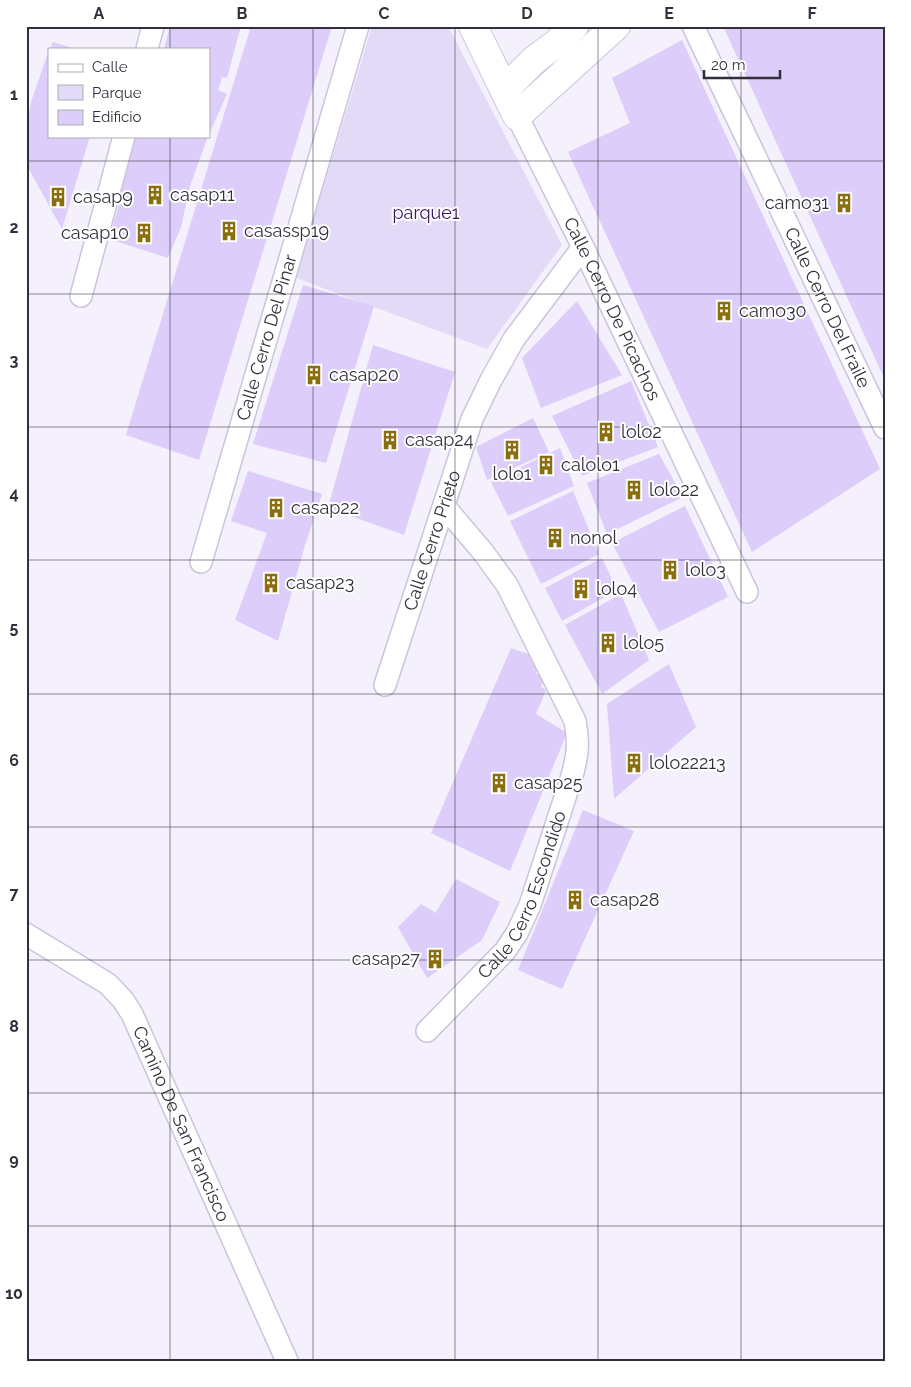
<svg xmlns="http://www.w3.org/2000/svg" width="911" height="1387" font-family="Raleway,sans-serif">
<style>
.green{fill:#e3daf7}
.building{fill:#dccdfa}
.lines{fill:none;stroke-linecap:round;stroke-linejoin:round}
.minor-casing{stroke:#ccc3df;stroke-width:24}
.tertiary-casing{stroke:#ccc3df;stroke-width:30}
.minor{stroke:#fff;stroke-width:21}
.tertiary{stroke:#fff;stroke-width:28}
.grid{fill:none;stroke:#322f3a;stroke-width:1;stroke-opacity:0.55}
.labels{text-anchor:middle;stroke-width:4;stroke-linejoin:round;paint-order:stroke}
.poi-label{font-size:18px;fill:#322f3a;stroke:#fff;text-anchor:start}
.park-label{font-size:18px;fill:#3c1468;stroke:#fff}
.street-label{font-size:18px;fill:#322f3a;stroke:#fff}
.neatline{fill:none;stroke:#322f3a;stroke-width:2}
.grid-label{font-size:16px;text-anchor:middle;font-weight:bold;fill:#322f3a}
</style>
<rect width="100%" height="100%" fill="#f4f0fc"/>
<polygon class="green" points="372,26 448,26 562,245 487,349 296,278"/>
<g class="building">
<polygon points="170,26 241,26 227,78 215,75 222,77 218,90 227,94 209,134 209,49 164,49"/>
<polygon points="251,26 332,26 199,460 126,435"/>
<polygon points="723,26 885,26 885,380"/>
<polygon points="682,40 880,469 752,552 568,152 630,123 612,78"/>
<polygon points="53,42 72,48 72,49 50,49"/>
<polygon points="48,53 49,136 90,136 62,229 26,164 26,129 31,102"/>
<polygon points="135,136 208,136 190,186 181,227 168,258 109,239 119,204 127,164"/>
<polygon points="303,285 374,306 326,463 253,444"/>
<polygon points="577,301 622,375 541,408 522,358"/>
<polygon points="373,345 455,372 404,535 328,508"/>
<polygon points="631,381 658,447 582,476 552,416"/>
<polygon points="533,418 549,452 487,480 476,447"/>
<polygon points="560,448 574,486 508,516 491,482"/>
<polygon points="659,454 683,497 607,534 587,483"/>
<polygon points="248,471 322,494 305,545 278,641 235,620 267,533 231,521"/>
<polygon points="573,491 599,554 541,584 510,521"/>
<polygon points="685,506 728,597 659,632 612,543"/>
<polygon points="602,558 617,590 562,621 545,588"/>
<polygon points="621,594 649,660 602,694 565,625"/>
<polygon points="511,648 534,656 532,663 539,666 536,673 544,678 541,687 546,690 536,714 567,733 510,871 431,833"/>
<polygon points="669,664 696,727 614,799 607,704"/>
<polygon points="583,810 634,831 562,989 518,970"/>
<polygon points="456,879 500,902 482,940 427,978 398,927 421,904 449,920 436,912"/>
</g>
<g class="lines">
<defs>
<g id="minor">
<path id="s1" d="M693,26L885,428"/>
<polyline points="147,49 153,26"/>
<path id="s2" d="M517,116L583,247L747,592"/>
<polyline points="81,296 124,136"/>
<path id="s3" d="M201,562L358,26"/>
<path id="s4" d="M385,685L472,419L491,380L514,339L583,247"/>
<path id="s5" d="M26,934L108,984L123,1000L132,1014L287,1361"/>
<path id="s6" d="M427,1031L505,951L517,933L530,905L572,776C578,753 579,744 575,721L507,585L483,552L444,506"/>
</g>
<g id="tertiary">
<polyline points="473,26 517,116 616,26"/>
<polyline points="504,90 534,60 557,43 574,26"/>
</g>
</defs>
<use href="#minor" class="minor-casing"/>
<use href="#tertiary" class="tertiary-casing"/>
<use href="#minor" class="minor"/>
<use href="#tertiary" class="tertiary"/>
</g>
<path class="grid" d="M170,26V49M313,26V1361M455,26V1361M598,26V1361M741,26V1361M170,136V1361M26,161H885M26,294H885M26,427H885M26,560H885M26,694H885M26,827H885M26,960H885M26,1093H885M26,1226H885"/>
<defs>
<symbol id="building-bare" viewBox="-9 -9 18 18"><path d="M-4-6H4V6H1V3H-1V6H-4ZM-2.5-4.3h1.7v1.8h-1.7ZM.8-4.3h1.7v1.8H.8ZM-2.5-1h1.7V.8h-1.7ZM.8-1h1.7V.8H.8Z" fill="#8a6d0d" stroke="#fff" stroke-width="2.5" paint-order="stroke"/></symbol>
</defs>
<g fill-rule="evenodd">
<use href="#building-bare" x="141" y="181" width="28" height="28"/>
<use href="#building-bare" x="44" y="183" width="28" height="28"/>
<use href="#building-bare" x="830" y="189" width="28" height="28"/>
<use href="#building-bare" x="215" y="217" width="28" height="28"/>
<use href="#building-bare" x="130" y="219" width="28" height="28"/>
<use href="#building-bare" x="710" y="297" width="28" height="28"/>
<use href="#building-bare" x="300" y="361" width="28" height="28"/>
<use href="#building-bare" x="592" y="418" width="28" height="28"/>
<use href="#building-bare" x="376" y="426" width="28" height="28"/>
<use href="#building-bare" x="498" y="436" width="28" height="28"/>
<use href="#building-bare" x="532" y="451" width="28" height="28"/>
<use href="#building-bare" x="620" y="476" width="28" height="28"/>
<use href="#building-bare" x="262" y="494" width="28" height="28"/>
<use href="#building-bare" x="541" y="524" width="28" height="28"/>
<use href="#building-bare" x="656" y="556" width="28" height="28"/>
<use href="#building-bare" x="257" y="569" width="28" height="28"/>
<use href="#building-bare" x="567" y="575" width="28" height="28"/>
<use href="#building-bare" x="594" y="629" width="28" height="28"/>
<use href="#building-bare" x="620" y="749" width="28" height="28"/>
<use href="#building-bare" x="485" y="769" width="28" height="28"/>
<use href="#building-bare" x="561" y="886" width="28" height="28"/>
<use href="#building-bare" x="421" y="945" width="28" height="28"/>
</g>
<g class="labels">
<g class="poi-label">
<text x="170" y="201">casap11</text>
<text x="73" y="203">casap9</text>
<text x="829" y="209" text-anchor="end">camo31</text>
<text x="244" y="237">casassp19</text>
<text x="129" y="239" text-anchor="end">casap10</text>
<text x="739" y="317">camo30</text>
<text x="329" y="381">casap20</text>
<text x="621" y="438">lolo2</text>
<text x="405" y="446">casap24</text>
<text x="561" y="471">calolo1</text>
<text x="512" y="480" text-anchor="middle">lolo1</text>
<text x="649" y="496">lolo22</text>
<text x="291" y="514">casap22</text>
<text x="570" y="544">nonol</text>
<text x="685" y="576">lolo3</text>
<text x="286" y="589">casap23</text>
<text x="596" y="595">lolo4</text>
<text x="623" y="649">lolo5</text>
<text x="649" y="769">lolo22213</text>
<text x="514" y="789">casap25</text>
<text x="590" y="906">casap28</text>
<text x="420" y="965" text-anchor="end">casap27</text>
</g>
<g class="park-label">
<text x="426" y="219">parque1</text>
</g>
<g class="street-label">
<text dy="6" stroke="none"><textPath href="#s2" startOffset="215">Calle Cerro De Picachos</textPath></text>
<text dy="6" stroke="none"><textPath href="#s1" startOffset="312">Calle Cerro Del Fraile</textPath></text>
<text dy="6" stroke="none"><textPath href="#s3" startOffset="234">Calle Cerro Del Pinar</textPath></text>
<text dy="6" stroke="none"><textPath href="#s4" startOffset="152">Calle Cerro Prieto</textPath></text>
<text dy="6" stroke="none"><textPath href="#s6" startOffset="170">Calle Cerro Escondido</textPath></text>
<text dy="6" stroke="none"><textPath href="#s5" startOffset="255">Camino De San Francisco</textPath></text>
</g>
</g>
<rect width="911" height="1387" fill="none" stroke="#ffffff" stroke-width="55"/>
<rect x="48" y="48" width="162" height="90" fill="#ffffff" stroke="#adacb0"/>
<rect x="58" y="64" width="25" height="8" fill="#ffffff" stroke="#adacb0"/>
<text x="92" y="72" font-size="15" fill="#322f3a">Calle</text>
<rect x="58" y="85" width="25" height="15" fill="#e3daf7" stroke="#adacb0"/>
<text x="92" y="98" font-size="15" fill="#322f3a">Parque</text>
<rect x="58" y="110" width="25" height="15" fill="#dccdfa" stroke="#adacb0"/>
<text x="92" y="122" font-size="15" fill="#322f3a">Edificio</text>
<path d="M704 70v8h76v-8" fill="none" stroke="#322f3a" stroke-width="2.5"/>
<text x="711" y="70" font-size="15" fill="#322f3a" stroke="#ffffff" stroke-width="4" paint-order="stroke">20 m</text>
<rect x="28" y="28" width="856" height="1332" class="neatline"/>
<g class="grid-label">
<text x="99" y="19">A</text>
<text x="242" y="19">B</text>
<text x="384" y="19">C</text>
<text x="527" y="19">D</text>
<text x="669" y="19">E</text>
<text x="812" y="19">F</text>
<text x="14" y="100">1</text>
<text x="14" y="233">2</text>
<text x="14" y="366">3</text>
<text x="14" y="499">4</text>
<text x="14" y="633">5</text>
<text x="14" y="766">6</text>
<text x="14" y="899">7</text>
<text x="14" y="1032">8</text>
<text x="14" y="1165">9</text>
<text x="14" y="1299">10</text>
</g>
</svg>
